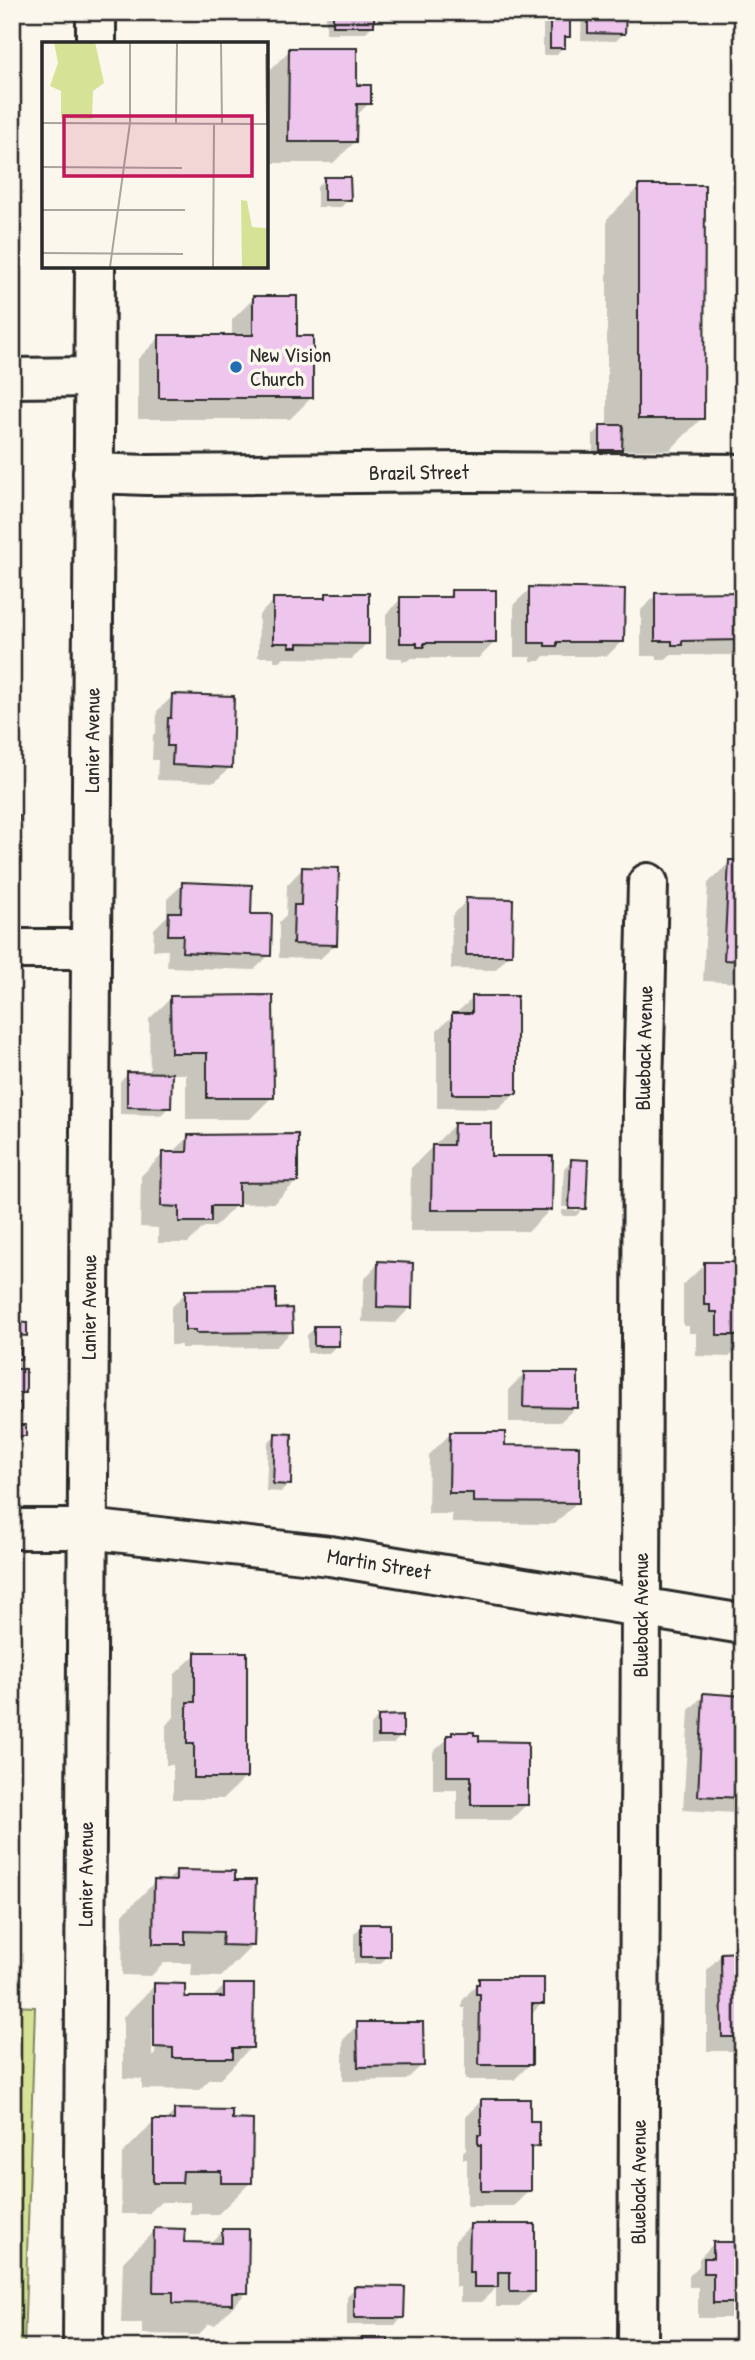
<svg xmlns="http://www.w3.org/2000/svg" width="755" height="2360" font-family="'Patrick Hand',sans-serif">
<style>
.green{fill:#d6e396;stroke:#808760;stroke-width:2}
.shadow{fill:#0003;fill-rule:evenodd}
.building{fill:#eec5ed;stroke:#2b2b2b;stroke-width:2}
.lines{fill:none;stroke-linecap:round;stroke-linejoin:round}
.minor-casing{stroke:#2b2b2b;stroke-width:44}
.minor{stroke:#fbf7ec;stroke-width:38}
.poi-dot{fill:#1f6fb2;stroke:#fbf7ec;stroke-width:2.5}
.labels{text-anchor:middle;stroke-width:7;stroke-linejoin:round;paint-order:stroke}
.poi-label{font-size:21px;fill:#2b2b2b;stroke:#fbf7ec;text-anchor:start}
.street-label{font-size:21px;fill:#2b2b2b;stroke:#fbf7ec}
.inset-road{fill:none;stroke:#a8a59f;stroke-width:2}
.view{fill:#c2185b;fill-opacity:0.15;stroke:#c2185b;stroke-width:3.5}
.inset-edge{fill:none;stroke:#2b2b2b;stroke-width:3.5}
</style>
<rect width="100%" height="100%" fill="#fbf7ec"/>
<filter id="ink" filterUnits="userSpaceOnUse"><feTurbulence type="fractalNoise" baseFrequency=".0143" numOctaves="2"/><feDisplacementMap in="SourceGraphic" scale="14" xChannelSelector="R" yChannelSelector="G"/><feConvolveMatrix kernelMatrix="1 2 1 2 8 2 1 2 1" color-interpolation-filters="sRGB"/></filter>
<g filter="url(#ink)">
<polygon class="green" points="12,2006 35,2007 24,2348 12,2348"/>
<g class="shadow">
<polygon points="326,12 372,12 373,25 365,33 326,33"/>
<polygon points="543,12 566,12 563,15 568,36 563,41 563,47 556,55 543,55"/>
<polygon points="582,12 624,12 624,33 616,41 581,40"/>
<polygon points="290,50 355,86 369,103 355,117 355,142 333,163 267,163 268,72"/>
<polygon points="325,179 349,199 341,207 317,207 317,187"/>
<polygon points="639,187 702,418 670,450 620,450 613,457 593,457 593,435 601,427 607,427 607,219"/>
<polygon points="254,298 295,338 312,397 290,419 138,419 138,359 160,337 232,337 232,320"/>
<polygon points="530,589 622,641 607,656 544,656 540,661 531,661 531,657 514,657 514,604"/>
<polygon points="452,592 494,643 479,658 411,658 407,661 402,661 402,658 386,658 386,614 401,599 445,599"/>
<polygon points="327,594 367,643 352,659 284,658 281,661 274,661 274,657 258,657 259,615 274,600 321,600"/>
<polygon points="743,594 743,645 733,655 670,655 665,660 657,660 657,656 641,656 641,610 656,595"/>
<polygon points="173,696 230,767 215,782 157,780 158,760 152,760 153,735 156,732 157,711"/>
<polygon points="730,862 743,862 743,983 703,981 708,883"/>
<polygon points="302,869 336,944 320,959 279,958 279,922 286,915 287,885"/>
<polygon points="183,884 249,915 269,955 254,970 167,967 168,950 153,950 154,929 167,916 167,899"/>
<polygon points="467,900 510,954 495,970 451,969 452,916"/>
<polygon points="171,998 272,1097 250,1119 186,1119 186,1074 170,1074 169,1107 161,1115 120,1114 120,1082 128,1074 150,1075 149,1019"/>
<polygon points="473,998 515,1093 499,1109 437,1108 437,1030"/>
<polygon points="743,1016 743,1086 731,1086 731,1066 743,1054"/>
<polygon points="454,1125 551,1209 529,1231 410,1231 411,1168"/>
<polygon points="743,1128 743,1220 741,1220 741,1203 736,1203 736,1176 740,1172 740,1130"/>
<polygon points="189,1137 296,1182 274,1203 237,1204 215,1227 204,1227 188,1243 158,1243 158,1228 140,1227 141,1176 163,1154 171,1154"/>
<polygon points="572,1161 584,1208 576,1216 562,1216 562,1210 579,1211 579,1207 562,1207 564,1168"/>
<polygon points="379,1263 410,1308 395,1323 362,1322 364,1279"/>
<polygon points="705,1264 743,1264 743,1343 729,1357 696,1356 696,1333 689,1333 689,1326 683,1326 683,1285"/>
<polygon points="186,1292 274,1311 291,1332 276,1347 181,1348 181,1345 171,1345 171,1308"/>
<polygon points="12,1324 25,1335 16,1344 19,1358 16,1362 16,1371 24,1392 16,1401 19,1412 15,1417 15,1427 24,1436 12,1448"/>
<polygon points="315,1328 337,1345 329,1353 307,1353 307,1335"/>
<polygon points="525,1373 576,1407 560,1422 509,1422 509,1389"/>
<polygon points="451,1433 503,1446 577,1502 555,1524 452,1523 452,1514 428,1514 429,1455"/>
<polygon points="276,1435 289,1484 281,1492 266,1491 268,1443"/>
<polygon points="196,1654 245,1778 223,1799 173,1799 173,1765 166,1765 166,1725 174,1717 174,1675"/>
<polygon points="704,1695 743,1697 743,1805 735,1813 683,1810 689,1710"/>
<polygon points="378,1717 401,1736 393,1744 371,1744 371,1725"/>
<polygon points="453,1734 477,1743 526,1805 511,1820 457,1820 457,1790 433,1790 433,1752"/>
<polygon points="177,1872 233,1881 253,1945 221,1977 191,1976 192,1963 164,1963 151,1976 122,1975 123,1914 155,1882 166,1882"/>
<polygon points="362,1926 388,1956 380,1964 354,1964 354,1934"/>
<polygon points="722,1954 743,1954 743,2051 707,2051 707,1970"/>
<polygon points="480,1980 542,2003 530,2016 530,2064 514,2080 465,2080 465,2008 462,2008 462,2001"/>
<path d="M155,1985L183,1999H211L224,1986L251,2047L220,2079H210L199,2090L142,2089V2079L123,2078V2017ZM152,2028H156L155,2056H152Z"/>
<polygon points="358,2024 422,2065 406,2080 343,2081 343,2040"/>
<polygon points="481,2101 529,2123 537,2145 529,2153 529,2190 514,2206 467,2206 467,2159 463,2159 463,2152 466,2149 466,2116"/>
<polygon points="175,2111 230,2121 250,2183 218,2214 190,2214 190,2202 161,2202 148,2214 121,2214 122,2154 154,2122 164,2122"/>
<polygon points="471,2225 534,2292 518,2307 496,2307 496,2288 481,2302 460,2302 460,2287 455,2287 455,2241"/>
<polygon points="155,2230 182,2244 209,2244 223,2230 246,2293 215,2325 209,2324 198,2335 142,2334 142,2323 121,2323 123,2262"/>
<polygon points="714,2243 743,2244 743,2318 698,2318 698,2287 689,2287 689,2276 699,2266 699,2259"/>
<polygon points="355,2288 402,2318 395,2325 347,2325 347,2296"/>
<polygon points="363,2339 387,2348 355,2348"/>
</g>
<g class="building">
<rect x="333" y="12" width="41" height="14"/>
<polygon points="550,12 570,13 570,37 565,37 565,48 550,48"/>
<polygon points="588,12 626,12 625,34 588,33"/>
<polygon points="289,48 357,48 357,85 371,85 371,104 357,104 356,142 288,142"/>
<polygon points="324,177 350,177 351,200 324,200"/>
<polygon points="638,185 705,185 704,419 638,419"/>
<polygon points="253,296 297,296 297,336 313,336 313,398 159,398 159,335 253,335"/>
<polygon points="600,425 623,425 622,450 600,450"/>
<polygon points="529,587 625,589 624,642 557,642 557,646 545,646 545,643 529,643"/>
<polygon points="451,590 496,590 496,643 424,643 424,647 417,647 417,643 400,643 400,597 451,597"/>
<polygon points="743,592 743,640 682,641 682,645 672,645 672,641 655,641 655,593"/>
<polygon points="326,593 369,593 369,644 298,643 298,647 289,647 289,643 273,643 273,598 326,598"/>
<polygon points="172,694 234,696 232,768 172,765 173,746 167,746 168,718 171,718"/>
<polygon points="12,816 19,816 17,890 12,890"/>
<polygon points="729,860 743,860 743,961 724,960"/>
<polygon points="302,867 339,868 337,945 293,944 294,905 301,905"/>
<polygon points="182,882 252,885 251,914 272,914 271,956 182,952 183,935 168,935 169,912 181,912"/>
<polygon points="466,898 513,899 512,955 466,955"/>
<polygon points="273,995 274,1098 207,1098 207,1053 171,1053 170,996"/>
<polygon points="472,996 517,996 517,1094 452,1094 452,1013 472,1013"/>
<polygon points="127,1072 172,1073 171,1108 127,1107"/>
<polygon points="454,1123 491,1123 491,1156 553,1156 552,1210 431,1210 432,1145 453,1145"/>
<polygon points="298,1134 298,1182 239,1183 239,1206 211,1206 211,1222 179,1222 179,1207 161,1206 162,1152 187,1152 188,1135"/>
<polygon points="571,1159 588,1160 586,1209 569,1209"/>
<polygon points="378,1261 413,1263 412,1308 377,1307"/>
<polygon points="704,1262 743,1262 743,1335 717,1335 717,1312 710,1312 710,1305 704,1305"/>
<polygon points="276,1289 276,1309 292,1308 293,1332 196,1333 196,1330 185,1330 185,1290"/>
<polygon points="12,1321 27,1323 27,1336 17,1335 17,1348 21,1348 21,1359 17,1359 17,1369 26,1369 26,1393 17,1393 17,1403 21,1403 21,1413 17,1412 17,1425 26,1425 26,1436 17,1436 17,1440 12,1440"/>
<rect x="314" y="1326" width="25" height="20"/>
<polygon points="524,1372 578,1372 578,1408 523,1407"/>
<polygon points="450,1432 505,1432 505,1445 579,1446 579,1503 473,1502 473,1493 449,1493"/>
<polygon points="275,1433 292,1434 291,1485 273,1484"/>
<polygon points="195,1652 247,1652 247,1778 194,1778 194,1744 187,1744 187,1702 195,1702"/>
<polygon points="703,1693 743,1696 743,1798 698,1796"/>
<polygon points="403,1715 403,1737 378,1737 378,1716"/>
<polygon points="452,1732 474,1732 474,1735 479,1735 479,1741 528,1742 528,1805 471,1805 471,1776 447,1776 447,1735 452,1735"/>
<polygon points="176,1870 235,1871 235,1880 256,1880 254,1946 222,1945 223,1932 185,1931 185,1944 153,1944 154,1880 176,1881"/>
<rect x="361" y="1924" width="29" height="33"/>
<polygon points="743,1952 743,2037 722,2037 721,1953"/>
<polygon points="479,1978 544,1978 544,2004 532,2004 532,2065 479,2065 480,1994 476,1994 476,1984 479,1984"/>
<polygon points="154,1983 185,1984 185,1997 224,1997 224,1984 254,1984 253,2048 233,2048 233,2058 173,2058 173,2048 154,2047"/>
<polygon points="357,2022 423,2022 424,2066 358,2067"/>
<polygon points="481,2099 530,2099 530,2121 539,2121 539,2146 531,2147 531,2191 481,2191 481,2145 478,2145 478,2135 481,2135"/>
<polygon points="174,2109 232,2110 232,2119 253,2120 252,2183 221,2183 221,2171 183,2171 182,2183 153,2183 153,2120 174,2120"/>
<polygon points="470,2224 535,2224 535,2292 510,2292 510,2272 498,2272 498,2287 474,2287 474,2273 469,2273"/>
<polygon points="154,2228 185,2229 184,2242 222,2243 222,2229 249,2229 248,2293 232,2293 232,2304 173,2303 173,2292 153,2292"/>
<polygon points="713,2242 743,2242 743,2303 713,2303 713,2273 704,2273 704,2258 713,2258"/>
<polygon points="354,2286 405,2287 404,2318 354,2318"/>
<rect x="362" y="2338" width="26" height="10"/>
<polygon points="173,2344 232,2345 232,2348 172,2348"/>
</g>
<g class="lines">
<defs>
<g id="minor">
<polyline points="96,44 96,12"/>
<polyline points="12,378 94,377"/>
<path id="s1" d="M93,473L147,475L469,472L743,474"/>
<polyline points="12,949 90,949"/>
<path id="s2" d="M12,1529H88L330,1556L743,1624"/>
<path id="s3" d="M83,2348L95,266"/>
<path id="s4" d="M638,2348L643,1092L648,883"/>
</g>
</defs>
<use href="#minor" class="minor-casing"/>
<use href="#minor" class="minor"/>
</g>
</g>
<circle class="poi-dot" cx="236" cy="367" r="7"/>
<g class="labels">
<g class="poi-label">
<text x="250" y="362">New Vision<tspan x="250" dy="24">Church</tspan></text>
</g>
<g class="street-label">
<text dy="7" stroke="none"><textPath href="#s1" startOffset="326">Brazil Street</textPath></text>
<text dy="7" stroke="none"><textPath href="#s3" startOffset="1608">Lanier Avenue</textPath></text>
<text dy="7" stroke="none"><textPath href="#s4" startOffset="1300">Blueback Avenue</textPath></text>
<text dy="7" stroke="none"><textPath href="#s3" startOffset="1041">Lanier Avenue</textPath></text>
<text dy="7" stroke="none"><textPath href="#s2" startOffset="369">Martin Street</textPath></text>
<text dy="7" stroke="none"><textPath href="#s4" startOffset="733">Blueback Avenue</textPath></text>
<text dy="7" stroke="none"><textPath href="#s3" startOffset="474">Lanier Avenue</textPath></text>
<text dy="7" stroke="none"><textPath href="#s4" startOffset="166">Blueback Avenue</textPath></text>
</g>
</g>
<g transform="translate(42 42)">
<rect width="226" height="226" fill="#fbf7ec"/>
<path d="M12,0H53L62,41L51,49L50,77L19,76V49L8,44L16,21ZM199,158L205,159L210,185L226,186V225H200Z" fill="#d6e396"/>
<path class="inset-road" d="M179,0L180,82M224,12L225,82M0,81L226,82M134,82L135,0M0,125L140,126M0,168H143M0,211L141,212M68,225L88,81V0M171,225L172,82"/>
<path class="view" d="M22,74H210V134H22Z"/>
<rect width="226" height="226" class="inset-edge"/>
</g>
<rect width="755" height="2360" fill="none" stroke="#fbf7ec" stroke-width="42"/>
<rect x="21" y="21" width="713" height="2318" fill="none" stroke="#2b2b2b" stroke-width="2.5" filter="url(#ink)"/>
</svg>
